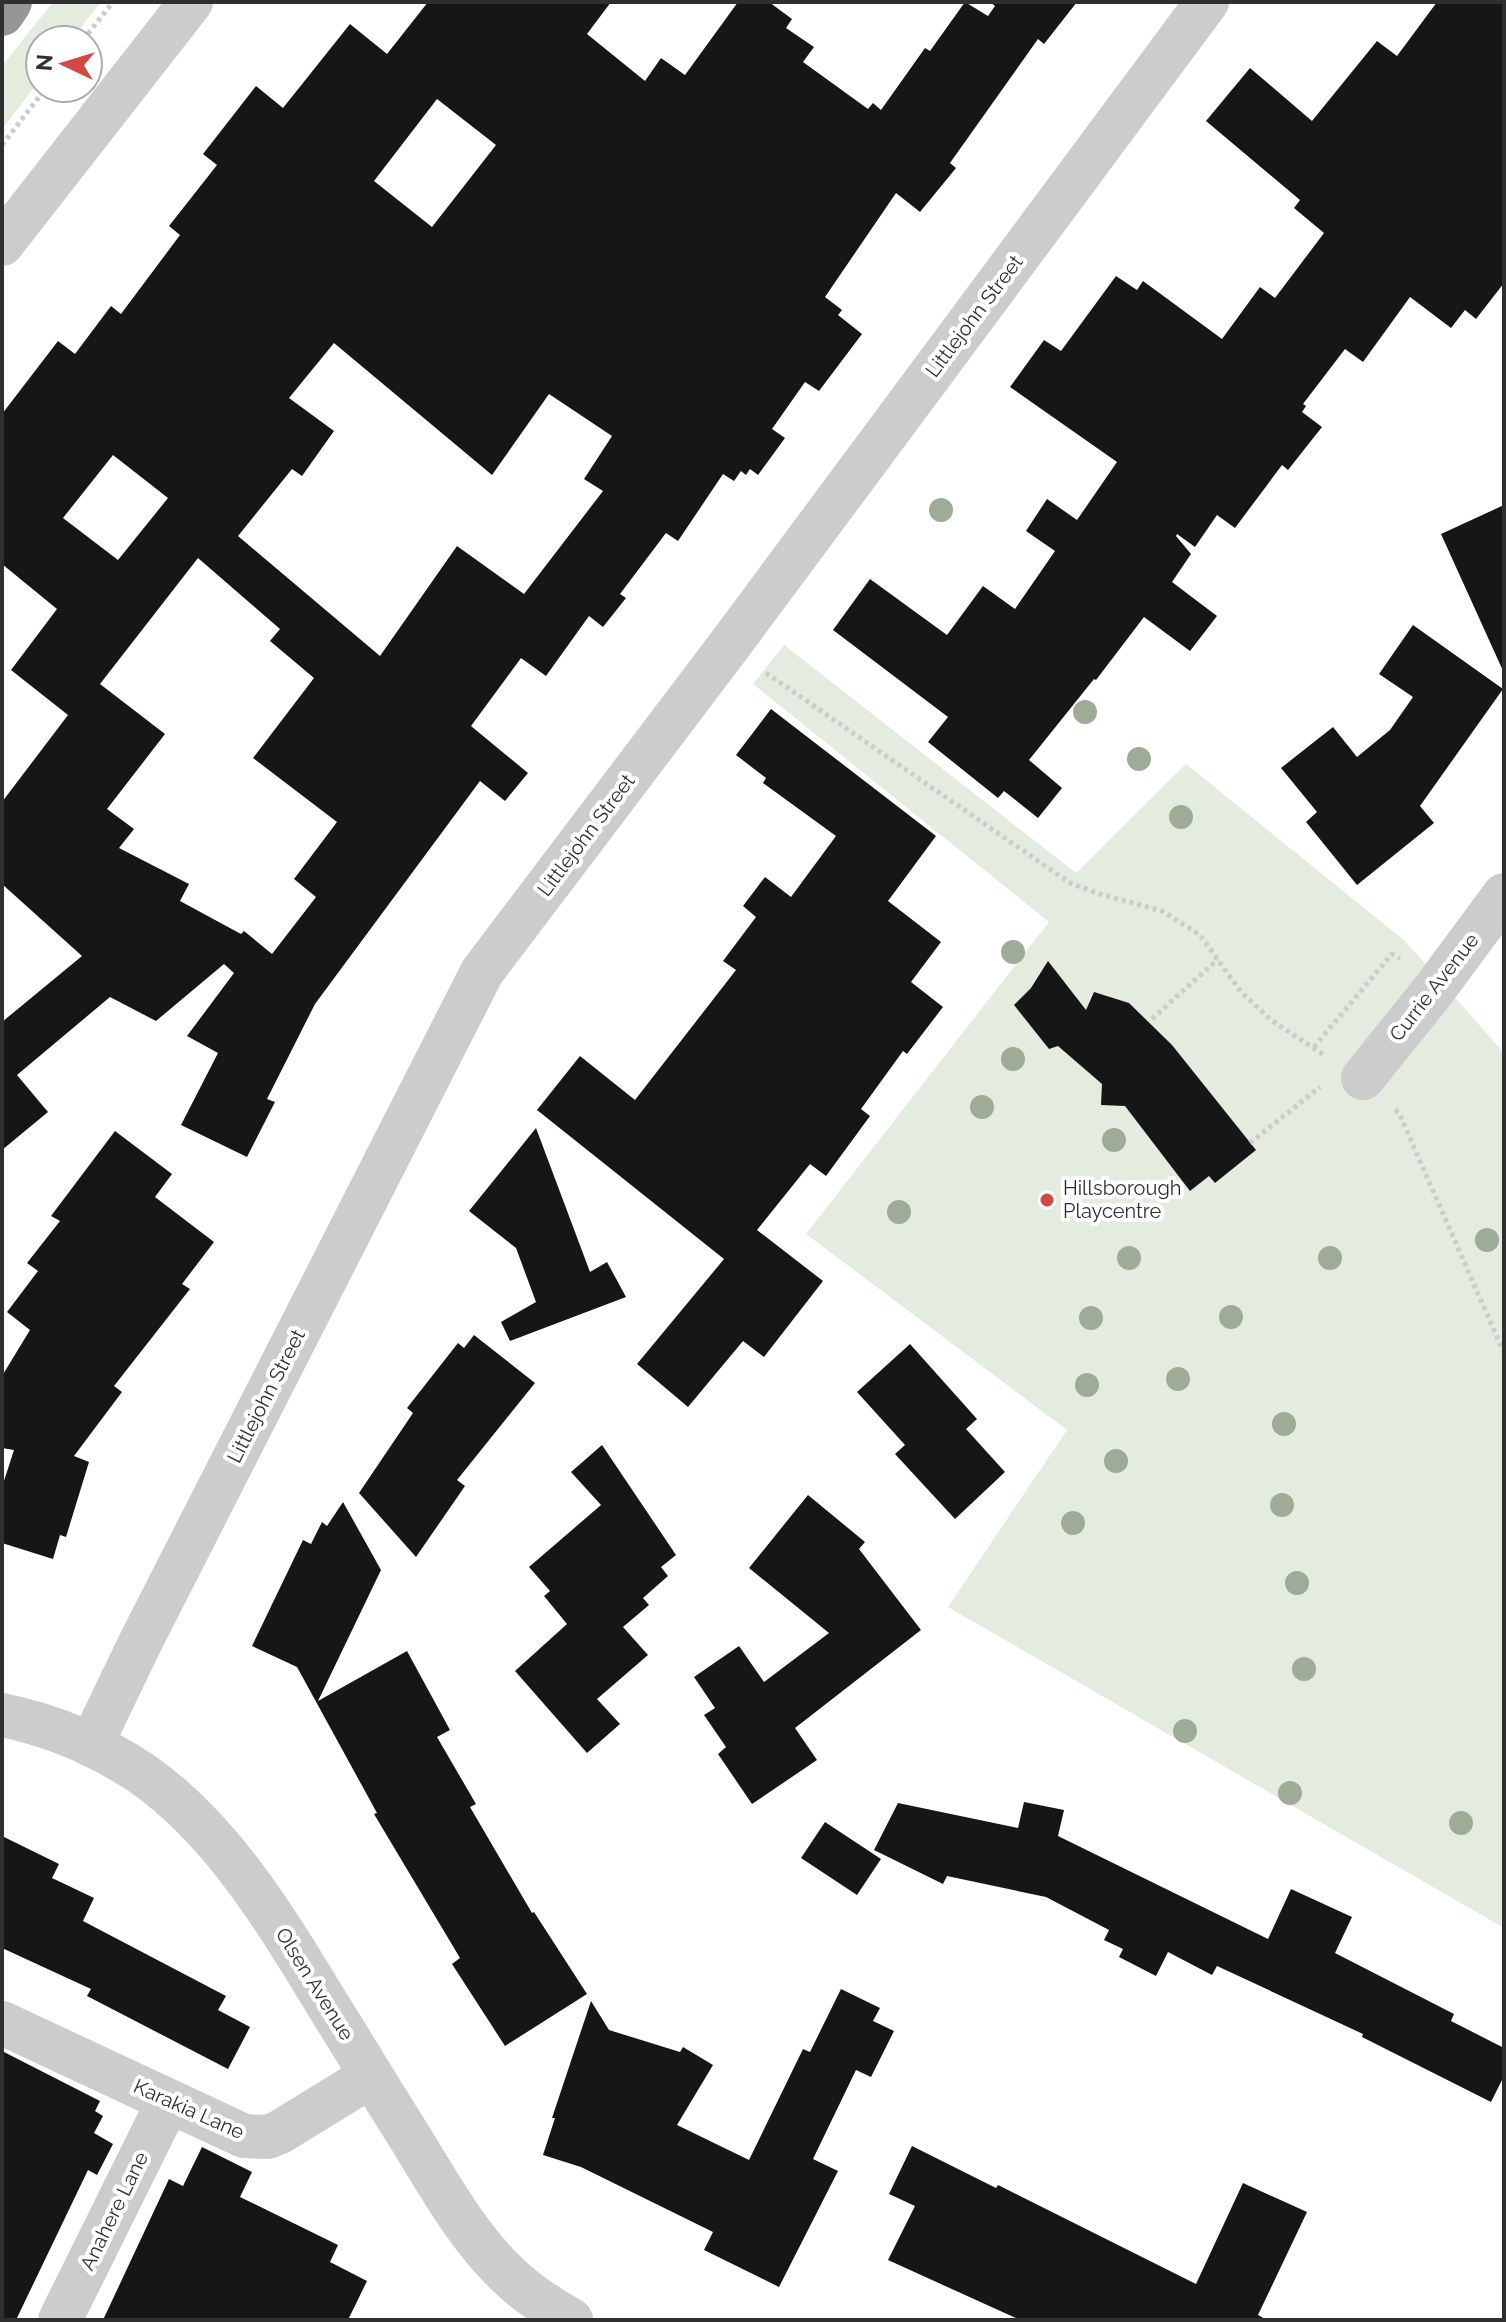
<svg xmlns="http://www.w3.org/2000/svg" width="1506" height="2322" font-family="Raleway,sans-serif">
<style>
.green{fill:#e4ebdf}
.building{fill:#161616;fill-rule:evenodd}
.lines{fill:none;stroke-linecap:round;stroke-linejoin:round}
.path{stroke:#ccc;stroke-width:5;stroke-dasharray:4 4;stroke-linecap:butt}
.minor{stroke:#ccc;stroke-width:44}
.highway{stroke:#969696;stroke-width:44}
.tree{fill:#9eab96}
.poi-dot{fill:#d44844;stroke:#fff;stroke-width:3}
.labels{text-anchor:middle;stroke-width:8;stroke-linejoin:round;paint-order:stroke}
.street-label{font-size:20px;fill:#2f2f2f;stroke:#fff}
.poi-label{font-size:20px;fill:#2f2f2f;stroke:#fff;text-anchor:start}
</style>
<rect width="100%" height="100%" fill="#fff"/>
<g class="green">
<polygon points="53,2 101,2 71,40 40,40 40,80 2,129 2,66"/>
<polygon points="784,645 1076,873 1186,764 1405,941 1504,1053 1504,1928 948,1607 1067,1430 806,1234 1049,922 753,684"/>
</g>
<g class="building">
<path d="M428,2H611L587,34L645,81L661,58L685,75L738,2H769L792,19L786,28L814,47L803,62L868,109L873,103L881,110L925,48L930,51L965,2L988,16L995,6L990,2H1077L1044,44L1038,39L950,163L956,168L920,212L896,193L825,297L842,310L838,315L862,334L819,391L805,382L772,429L785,438L758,475L750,469L746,475L741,471L734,481L723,474L678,541L666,533L620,594L626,598L603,627L589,616L546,676L521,658L471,726L528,773L505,801L480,781L315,1004L267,1099L275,1102L247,1157L181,1125L218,1053L187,1036L234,973L224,964L156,1021L110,997L17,1075L48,1112L2,1150V1022L82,956L2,884V802L68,715L11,670L57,609L2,564V414L58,341L75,354L111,306L121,314L180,235L169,226L217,165L203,154L256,86L283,108L350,24L387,54ZM437,99L496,145L432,227L374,181ZM334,343L492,475L549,394L612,436L584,479L603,491L524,594L457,546L380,656L238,536L292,469L302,476L334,431L289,398ZM113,455L168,498L118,560L63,518ZM198,558L280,629L270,641L314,678L253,758L337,822L294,879L316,897L272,954L244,931L241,934L180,901L189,884L119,848L134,829L107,809L165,734L100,684Z"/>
<polygon points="1437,2 1504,2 1504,283 1476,319 1465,310 1451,328 1410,297 1363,362 1345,349 1303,404 1306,406 1302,412 1322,427 1288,470 1282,465 1235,528 1217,515 1195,547 1177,534 1176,536 1191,554 1172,582 1217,616 1190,651 1144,617 1096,680 1094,679 1029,760 1062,788 1038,818 1004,791 998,798 928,742 948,717 833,630 870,579 947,635 983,586 1015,609 1055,551 1026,531 1047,499 1077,520 1117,462 1010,387 1044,340 1061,351 1116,276 1137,290 1143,281 1222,339 1260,287 1275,298 1324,233 1294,208 1300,200 1206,121 1250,68 1312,121 1377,41 1397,56"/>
<polygon points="1504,505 1504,673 1441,534"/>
<polygon points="1413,625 1503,689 1420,806 1434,823 1357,885 1306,822 1317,812 1281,768 1333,727 1357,757 1390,730 1413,697 1379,674"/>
<polygon points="771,709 936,836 888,901 941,942 911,982 943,1007 907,1054 903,1051 861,1109 870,1116 826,1176 810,1164 757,1230 823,1281 764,1357 743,1341 688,1407 637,1364 724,1259 537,1110 580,1056 635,1100 736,970 723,961 756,917 743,906 765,877 791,897 836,836 763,783 766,778 736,755"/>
<polygon points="1048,961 1086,1010 1094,992 1129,1003 1172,1045 1256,1150 1215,1183 1209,1176 1190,1191 1125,1106 1101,1105 1102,1084 1058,1046 1049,1049 1014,1005 1031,988"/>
<polygon points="536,1128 590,1272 607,1262 626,1297 510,1341 501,1322 536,1302 516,1248 469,1211"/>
<polygon points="115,1131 172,1174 155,1197 214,1242 182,1284 190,1289 114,1386 122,1392 74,1456 89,1462 66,1537 60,1535 53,1559 2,1543 2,1487 14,1450 2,1448 2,1376 30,1330 7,1312 38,1271 27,1263 60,1221 51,1216"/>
<polygon points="474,1335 535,1383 457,1480 465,1486 416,1557 359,1493 413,1413 407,1408 458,1343 464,1348"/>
<polygon points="910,1344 977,1419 966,1429 1005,1472 955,1519 895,1454 905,1445 857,1392"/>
<polygon points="602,1445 676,1555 661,1567 668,1576 643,1598 649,1605 623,1627 648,1655 597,1699 620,1724 587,1753 515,1671 567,1624 544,1596 550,1591 529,1567 601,1505 571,1472"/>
<polygon points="808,1495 865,1542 859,1549 921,1630 795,1728 817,1760 752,1804 718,1754 726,1747 704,1715 715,1708 694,1677 739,1646 764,1682 829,1633 749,1568"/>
<polygon points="343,1502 381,1570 318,1701 407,1651 450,1730 437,1737 476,1804 470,1807 532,1913 534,1912 587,1994 505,2046 452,1964 460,1958 374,1814 377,1813 297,1667 252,1646 303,1540 311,1544 322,1522 327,1526"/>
<polygon points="1024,1802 1064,1810 1058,1836 1268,1939 1291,1889 1352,1917 1335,1953 1454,2014 1451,2021 1504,2048 1504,2076 1491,2102 1362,2037 1363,2034 1217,1966 1212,1975 1168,1952 1156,1976 1119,1957 1123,1949 1104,1940 1109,1930 1046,1897 947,1876 943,1884 874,1850 898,1803 1018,1828"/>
<polygon points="825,1822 881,1859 857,1895 801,1858"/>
<polygon points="2,1836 59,1864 52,1878 94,1898 83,1921 226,1996 218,2010 250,2027 228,2069 87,1996 91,1989 2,1948"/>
<polygon points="841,1989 880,2008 873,2021 894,2031 871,2077 856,2070 813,2159 838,2171 779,2287 704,2250 713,2232 581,2167 543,2155 555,2118 552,2118 591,2001 609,2030 680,2052 683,2047 713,2065 677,2125 749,2160 803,2049 810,2052"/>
<polygon points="2,2051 100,2101 95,2111 103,2116 94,2133 113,2144 97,2175 88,2170 16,2320 2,2320"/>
<polygon points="912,2146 996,2188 998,2185 1196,2284 1243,2183 1307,2212 1258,2315 1267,2320 1020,2320 888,2260 915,2206 889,2194"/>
<polygon points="202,2147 252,2172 240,2197 338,2245 330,2262 367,2281 348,2320 103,2320 169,2179 183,2186"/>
</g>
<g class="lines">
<g class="path">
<polyline points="83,40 113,2"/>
<polyline points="2,145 46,88"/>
<polyline points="766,673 1070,883 1100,894 1162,911 1200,935 1241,992 1271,1020 1324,1055"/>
<polyline points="1152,1019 1218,959"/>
<polyline points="1314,1047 1392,954 1400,959"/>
<polyline points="1395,1110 1399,1113 1504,1353"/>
<polyline points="1250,1143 1320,1087"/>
</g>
<g class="minor">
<polyline points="2,244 191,2"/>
<polyline points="1363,1078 1433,991 1504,895"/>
<path d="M2,1715C51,1725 99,1745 141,1773C222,1829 276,1920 326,2002C354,2047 381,2092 409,2136C438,2183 467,2236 507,2274C526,2293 548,2307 571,2320"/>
<polyline points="91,1745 140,1643 482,972 728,647 1207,2"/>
<polyline points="2,2023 244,2136 268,2137 280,2132 371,2076"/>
<polyline points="60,2320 168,2102"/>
</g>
<polyline class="highway" points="2,14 10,2"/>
</g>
<g class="tree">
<circle cx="941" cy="510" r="12"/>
<circle cx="1085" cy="712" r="12"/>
<circle cx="1139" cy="759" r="12"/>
<circle cx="1181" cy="817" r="12"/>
<circle cx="1013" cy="952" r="12"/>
<circle cx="1013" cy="1059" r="12"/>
<circle cx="982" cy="1107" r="12"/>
<circle cx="1114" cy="1140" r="12"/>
<circle cx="899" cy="1212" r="12"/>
<circle cx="1487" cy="1240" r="12"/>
<circle cx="1129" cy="1258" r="12"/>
<circle cx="1330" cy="1258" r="12"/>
<circle cx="1231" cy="1317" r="12"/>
<circle cx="1091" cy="1318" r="12"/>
<circle cx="1178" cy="1379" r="12"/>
<circle cx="1087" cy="1385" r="12"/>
<circle cx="1284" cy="1424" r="12"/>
<circle cx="1116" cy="1461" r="12"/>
<circle cx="1282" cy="1505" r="12"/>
<circle cx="1073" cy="1523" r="12"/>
<circle cx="1297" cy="1583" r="12"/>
<circle cx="1304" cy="1669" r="12"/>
<circle cx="1185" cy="1731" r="12"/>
<circle cx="1290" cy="1793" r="12"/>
<circle cx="1461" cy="1823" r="12"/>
</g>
<circle class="poi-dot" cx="1047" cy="1200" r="8"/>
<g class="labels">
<g class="street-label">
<text transform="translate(974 316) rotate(-53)" y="7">Littlejohn Street</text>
<text transform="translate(586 835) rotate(-53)" y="7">Littlejohn Street</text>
<text transform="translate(1434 987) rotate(-52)" y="7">Currie Avenue</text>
<text transform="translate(266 1396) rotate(-63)" y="7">Littlejohn Street</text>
<text transform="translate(315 1984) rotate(58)" y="7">Olsen Avenue</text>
<text transform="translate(189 2109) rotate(24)" y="7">Karakia Lane</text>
<text transform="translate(114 2211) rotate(-64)" y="7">Anahere Lane</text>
</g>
<g class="poi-label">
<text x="1063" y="1195">Hillsborough<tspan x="1063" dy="23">Playcentre</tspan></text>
</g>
</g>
<rect width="1506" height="2322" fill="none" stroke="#2f2f2f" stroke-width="8"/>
<g transform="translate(64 64) rotate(274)"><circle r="38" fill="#ffffff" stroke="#acacac" stroke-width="2"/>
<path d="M0-6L14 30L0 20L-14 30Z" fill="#d44844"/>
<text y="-12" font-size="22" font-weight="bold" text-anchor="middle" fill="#2f2f2f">N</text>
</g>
</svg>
